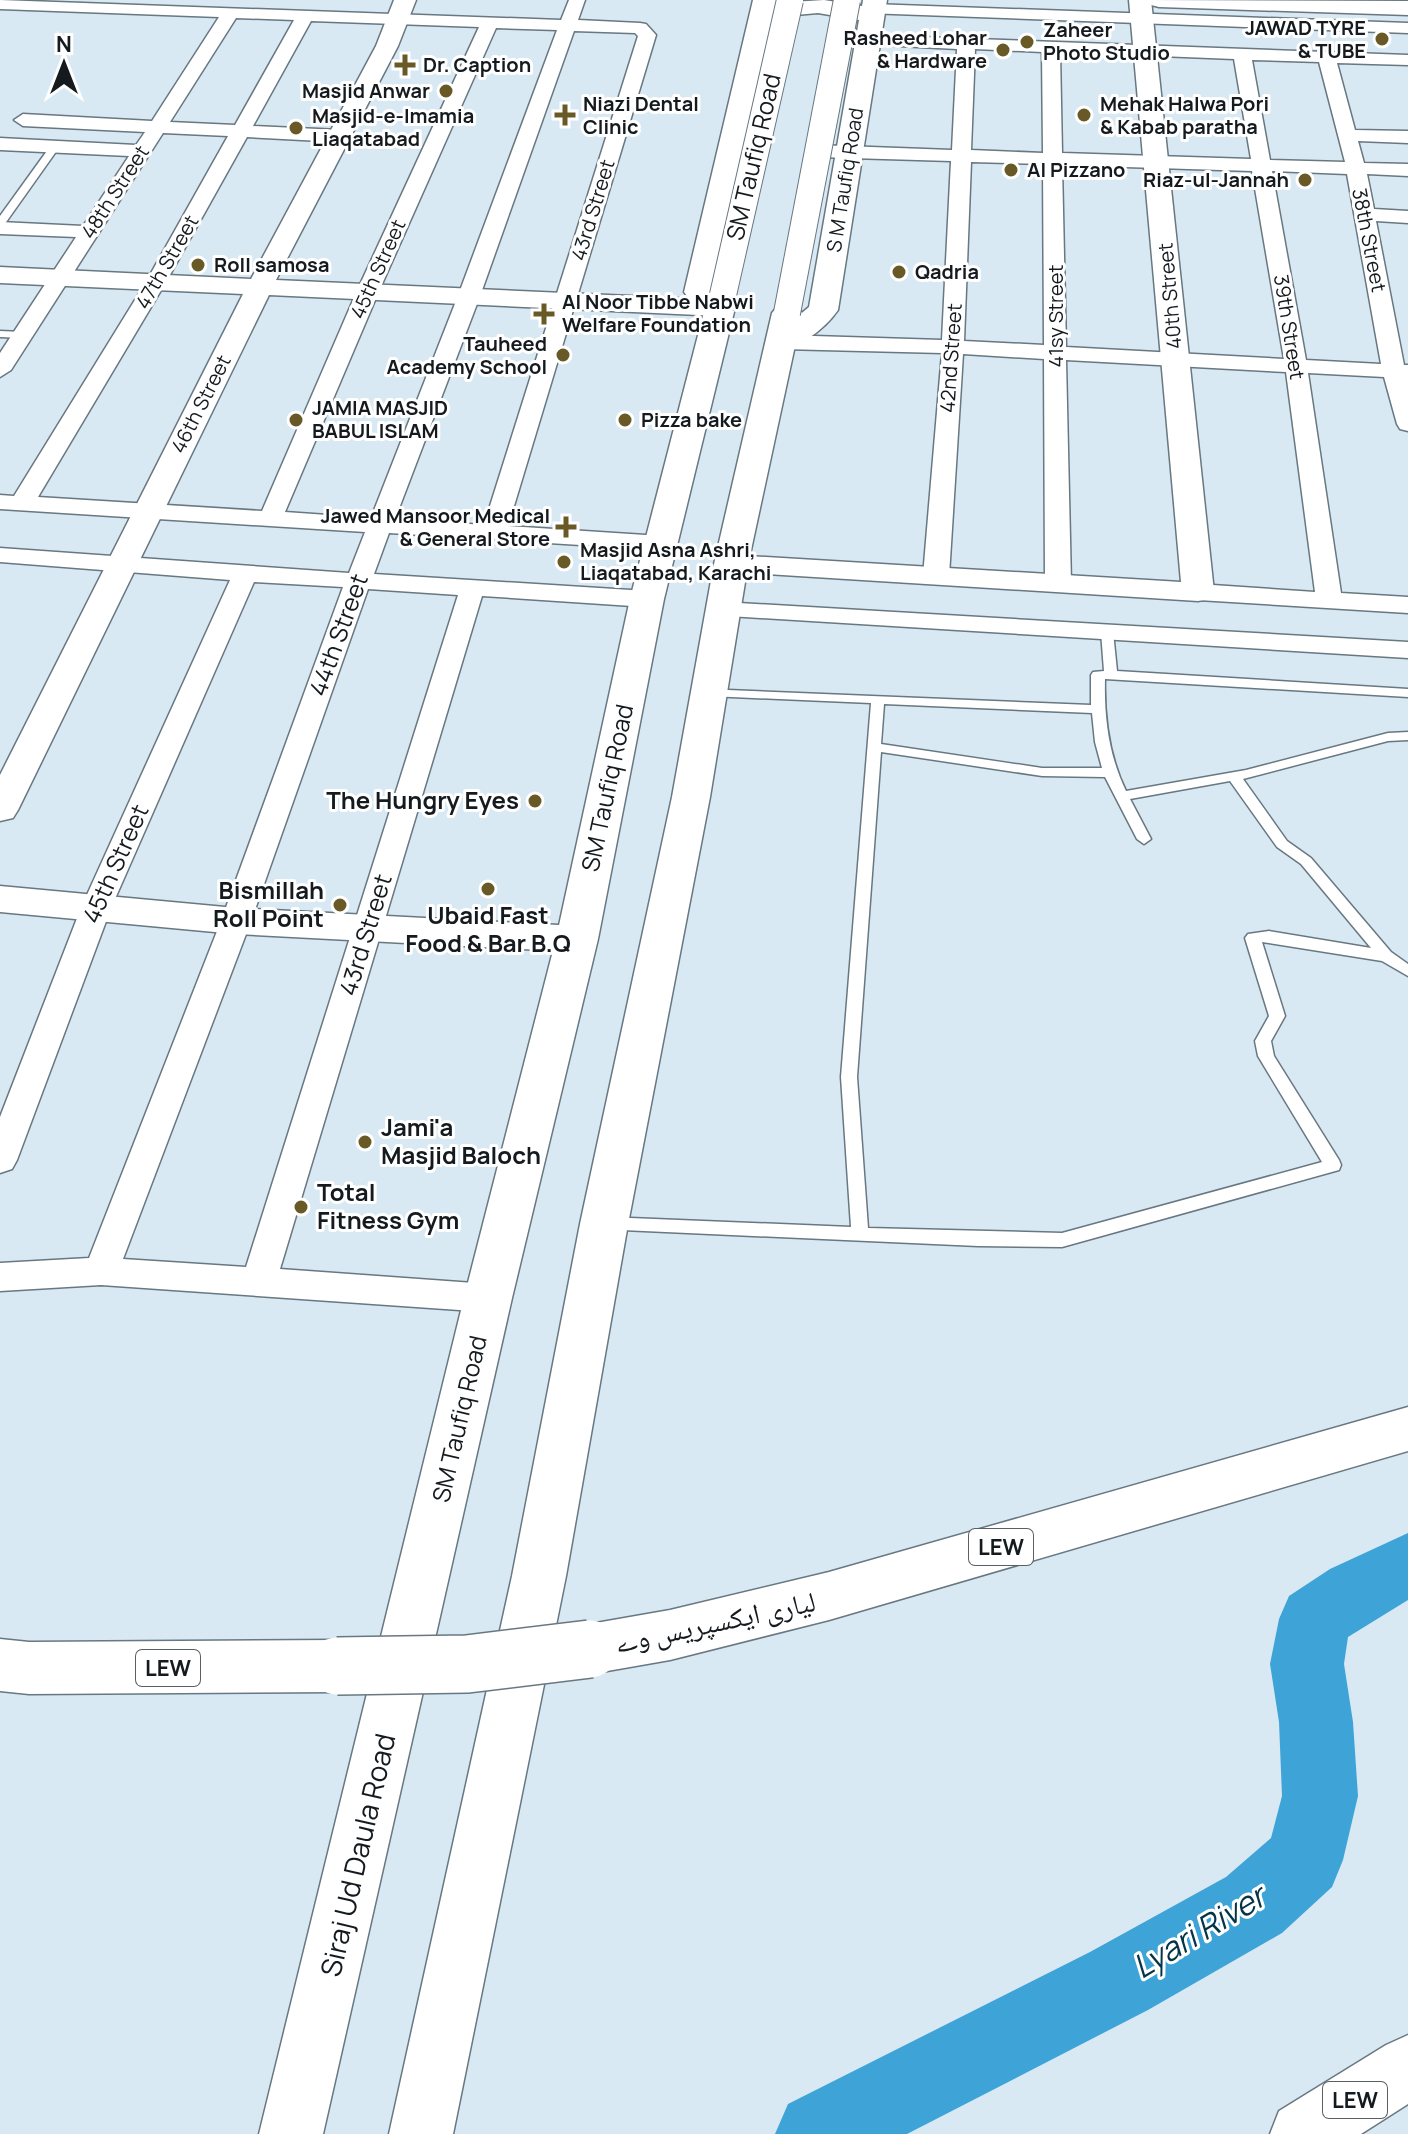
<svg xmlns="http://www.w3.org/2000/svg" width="1408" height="2134" font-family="Manrope,'Noto Naskh Arabic',sans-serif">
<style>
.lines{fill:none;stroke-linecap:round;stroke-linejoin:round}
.river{fill:#3ea4d8;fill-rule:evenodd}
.service-casing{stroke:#687780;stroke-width:3}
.minor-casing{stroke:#687780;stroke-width:3}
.tertiary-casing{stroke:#687780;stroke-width:3}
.secondary-casing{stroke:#687780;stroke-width:3}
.trunk-casing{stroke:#687780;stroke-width:3}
.motorway-casing{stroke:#687780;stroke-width:3}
.service{fill:#fff;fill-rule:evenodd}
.minor{fill:#fff;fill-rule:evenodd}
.tertiary{fill:#fff;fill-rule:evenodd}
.secondary{fill:#fff;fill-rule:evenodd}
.trunk{fill:#fff;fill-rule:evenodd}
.motorway{fill:#fff;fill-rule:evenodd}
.trunk-bridge-casing{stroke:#687780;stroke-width:28;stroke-linecap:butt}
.motorway-bridge-casing{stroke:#687780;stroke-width:60;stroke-linecap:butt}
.trunk-bridge{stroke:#fff;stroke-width:26}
.motorway-bridge{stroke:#fff;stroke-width:57}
.poi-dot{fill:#685926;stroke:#fff;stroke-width:3}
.labels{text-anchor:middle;stroke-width:6;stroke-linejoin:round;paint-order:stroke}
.far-poi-label{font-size:20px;font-weight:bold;fill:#141a1e;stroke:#fff;text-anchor:start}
.far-street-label{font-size:20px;fill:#141a1e;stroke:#fff}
.shield{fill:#fff;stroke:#5a5f62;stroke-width:2}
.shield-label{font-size:22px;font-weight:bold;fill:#141a1e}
.street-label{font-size:24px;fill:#141a1e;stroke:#fff}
.poi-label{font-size:24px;font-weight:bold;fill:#141a1e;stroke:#fff;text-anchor:end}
.near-street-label{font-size:28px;fill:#141a1e;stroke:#fff}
.near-water-label{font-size:32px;font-style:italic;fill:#053348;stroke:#fff}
</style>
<rect width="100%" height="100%" fill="#d8e9f4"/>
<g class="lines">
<polygon class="river" points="1408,1533 1408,1600 1348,1637 1344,1664 1353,1722 1358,1796 1343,1860 1332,1887 1282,1933 1148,2010 907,2134 775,2134 788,2104 1090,1952 1226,1877 1271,1838 1282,1796 1279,1722 1270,1664 1279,1619 1289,1596 1330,1569"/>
<defs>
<g id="service">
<polygon points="52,144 60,146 4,225 0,226 0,216"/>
<polygon points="0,331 23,332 28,335 23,338 0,337"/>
<path d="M1107,628L1113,632L1117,671L1408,689V697L1105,679C1104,719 1109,756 1126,791L1246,770L1388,733L1408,732V740L1388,741L1243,779L1287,841L1311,858L1391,952L1408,964V976L1382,961L1262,942L1285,1016L1271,1041L1274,1056L1339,1160L1341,1165L1339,1170L1062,1247L978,1246L600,1229L597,1224L600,1219L606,1217L851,1227L841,1077L871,703L709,696L704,695V689L1091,705V675L1093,672L1104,671L1101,632ZM884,704L1092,713L1095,742L1102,768H1042L881,744ZM881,752L1042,776L1105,777L1137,839L1144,844L1151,839L1130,799L1230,781L1277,847L1301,864L1371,948L1269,931L1248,934L1245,938L1269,1016L1255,1041L1258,1056L1322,1162L1062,1233L868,1228L857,1077Z"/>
</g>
<g id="minor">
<path d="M0,0L561,20L569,0H585L578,20L640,23L646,24L656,35L508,526L661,536L670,538L673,543L670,548L661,550L389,533L374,574L647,591L656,594L660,599L656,604L647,607L482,596L280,1269L488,1284L500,1288L506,1298L500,1308L488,1312L101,1285L0,1291V1263L89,1258L221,921L343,587L254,582L111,908L17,1160L12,1169L0,1173V1117L81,908L230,580L0,562V548L349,573L365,532L0,509V495L14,496L146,282L228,136L163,133L11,370L0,377V353L76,237L0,234V222L83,226L129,156L0,150V138L136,145L145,132L23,126L14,120L23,114L152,121L219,17L0,9ZM236,18L294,20L235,125L170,122ZM311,21L479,27L357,291L262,511L38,497L166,282L247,137L340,142L349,136L340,130L253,126ZM496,28L557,30L458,296L371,518L285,512L379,291ZM574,31L635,33L638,36L484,525L395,519L480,296ZM368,589L458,595L246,1267L123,1259L251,921Z"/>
<polygon points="872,4 1408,23 1408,33 866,13 863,9 866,5"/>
<path d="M866,35L1408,55V65L1337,63L1355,130L1408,131V143L1358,141L1364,163L1408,164V176L1367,174L1374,209L1408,211V223L1376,221L1404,365H1408V431L1400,429L1397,424L1384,377L1308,373L1341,593L1408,597V613L1198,600L1189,597L1185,592L1189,587L1198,584L1315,592L1286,372L1066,360L1071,583L1067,588H1049L1045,583L1044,359L963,354L949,576L945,581H927L923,576L942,353L782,349L771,342L782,335L942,340L951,161L817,157L807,151L817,145L952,150L957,49L860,44L857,40ZM975,49L1042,52L1043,153L971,150ZM1060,52L1234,59L1251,159L1062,153ZM1252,60L1319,62L1345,162L1270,160ZM971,162L1043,164L1044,345L964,341ZM1062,165L1252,171L1284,359L1066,347ZM1272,171L1347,174L1381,364L1306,360Z"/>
<polygon points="722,602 1408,642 1408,658 713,615 709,610 713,605"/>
</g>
<g id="tertiary">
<polygon points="394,0 416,0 398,46 276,280 720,300 729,302 733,308 729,314 720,316 269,295 18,810 13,818 0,821 0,775 243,294 0,283 0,267 251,279 376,46"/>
<polygon points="1129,0 1151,0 1214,592 1209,599 1198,601 720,571 715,564 720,557 731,555 1181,582"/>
<polygon points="0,886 236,908 577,926 590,930 596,939 590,948 577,952 236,934 0,912"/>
</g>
<g id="secondary">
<path d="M753,0H777L776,3L824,0L862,6L863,0H887L838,310C825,329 794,354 771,348L767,342L809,307L859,20L818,13L773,17L713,289L735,308L730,314C712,319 694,307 684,292Z"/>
<polygon points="1147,0 1408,1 1408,15 1159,7 1151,5"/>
</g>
<g id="trunk">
<polygon points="720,299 730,302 735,308 664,599 598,939 512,1298 323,2134 259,2134 464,1298 556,939 630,599 705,308 710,302"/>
<polygon points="787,304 797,307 802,313 748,564 710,797 628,1224 566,1576 453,2134 389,2134 512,1576 580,1224 672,797 714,564 772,313 777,307"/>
</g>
<g id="motorway">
<polygon points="1408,1407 1408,1451 829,1620 670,1660 590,1674 570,1667 562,1649 570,1631 590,1624 670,1610 829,1572"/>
<polygon points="0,1639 29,1642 337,1640 357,1648 365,1666 357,1684 337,1692 29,1694 0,1691"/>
<polygon points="1408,2035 1408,2104 1361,2134 1270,2134 1279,2111 1386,2045"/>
</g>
</defs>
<use href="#service" class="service-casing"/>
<use href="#minor" class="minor-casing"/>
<use href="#tertiary" class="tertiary-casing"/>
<use href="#secondary" class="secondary-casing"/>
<use href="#trunk" class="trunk-casing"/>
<use href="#motorway" class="motorway-casing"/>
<use href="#service" class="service"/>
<use href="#minor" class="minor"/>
<use href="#tertiary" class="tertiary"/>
<use href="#secondary" class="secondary"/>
<use href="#trunk" class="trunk"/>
<use href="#motorway" class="motorway"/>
<defs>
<g id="trunk-bridge">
<polyline points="720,308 790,0"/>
<polyline points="787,313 847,0"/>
</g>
<polyline id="motorway-bridge" points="337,1666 467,1664 590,1649"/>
</defs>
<use href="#trunk-bridge" class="trunk-bridge-casing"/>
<use href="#motorway-bridge" class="motorway-bridge-casing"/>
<use href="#trunk-bridge" class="trunk-bridge"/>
<use href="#motorway-bridge" class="motorway-bridge"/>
</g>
<g class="poi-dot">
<circle cx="1382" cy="39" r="8"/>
<circle cx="1027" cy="42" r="8"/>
<circle cx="1003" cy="50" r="8"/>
<path d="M401 53h8v8h8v8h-8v8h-8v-8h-8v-8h8z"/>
<circle cx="446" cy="91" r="8"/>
<path d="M561 103h8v8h8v8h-8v8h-8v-8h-8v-8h8z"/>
<circle cx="1084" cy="115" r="8"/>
<circle cx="296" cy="128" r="8"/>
<circle cx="1011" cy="170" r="8"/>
<circle cx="1305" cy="180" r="8"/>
<circle cx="198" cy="265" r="8"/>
<circle cx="899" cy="272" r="8"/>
<path d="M540 302h8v8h8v8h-8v8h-8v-8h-8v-8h8z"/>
<circle cx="563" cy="355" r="8"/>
<circle cx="296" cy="420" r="8"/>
<circle cx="625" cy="420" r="8"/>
<path d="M562 515h8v8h8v8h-8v8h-8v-8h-8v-8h8z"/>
<circle cx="564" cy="562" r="8"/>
<circle cx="535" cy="801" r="8"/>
<circle cx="488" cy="889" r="8"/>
<circle cx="340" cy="905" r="8"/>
<circle cx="365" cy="1142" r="8"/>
<circle cx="301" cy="1207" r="8"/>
</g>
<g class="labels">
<g class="far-poi-label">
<text x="1366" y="35" text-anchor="end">JAWAD TYRE<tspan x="1366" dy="23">&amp; TUBE</tspan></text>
<text x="1043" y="37">Zaheer<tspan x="1043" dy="23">Photo Studio</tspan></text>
<text x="987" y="45" text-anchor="end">Rasheed Lohar<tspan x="987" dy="23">&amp; Hardware</tspan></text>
<text x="423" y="72">Dr. Caption</text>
<text x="430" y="98" text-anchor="end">Masjid Anwar</text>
<text x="583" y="111">Niazi Dental<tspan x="583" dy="23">Clinic</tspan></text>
<text x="1100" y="111">Mehak Halwa Pori<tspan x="1100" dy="23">&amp; Kabab paratha</tspan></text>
<text x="312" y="123">Masjid-e-Imamia<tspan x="312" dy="23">Liaqatabad</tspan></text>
<text x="1027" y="177">Al Pizzano</text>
<text x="1289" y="187" text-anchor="end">Riaz-ul-Jannah</text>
<text x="214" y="272">Roll samosa</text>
<text x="915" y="279">Qadria</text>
<text x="562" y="309">Al Noor Tibbe Nabwi<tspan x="562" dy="23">Welfare Foundation</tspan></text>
<text x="547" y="351" text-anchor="end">Tauheed<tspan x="547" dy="23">Academy School</tspan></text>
<text x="312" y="415">JAMIA MASJID<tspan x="312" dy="23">BABUL ISLAM</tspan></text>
<text x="641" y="427">Pizza bake</text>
<text x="550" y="523" text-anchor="end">Jawed Mansoor Medical<tspan x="550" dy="23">&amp; General Store</tspan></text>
<text x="580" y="557">Masjid Asna Ashri,<tspan x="580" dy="23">Liaqatabad, Karachi</tspan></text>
</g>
<g class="far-street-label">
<text transform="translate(845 180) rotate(-81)" y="7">S M Taufiq Road</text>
<text transform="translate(115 192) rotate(-57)" y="7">48th Street</text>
<text transform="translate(593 210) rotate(-73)" y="7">43rd Street</text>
<text transform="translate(1369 240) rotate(79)" y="7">38th Street</text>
<text transform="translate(167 262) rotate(-60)" y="7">47th Street</text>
<text transform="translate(378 269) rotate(-66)" y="7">45th Street</text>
<text transform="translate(1170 296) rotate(-95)" y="7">40th Street</text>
<text transform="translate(1056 316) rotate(-90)" y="7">41sy Street</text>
<text transform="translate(1289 327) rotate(81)" y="7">39th Street</text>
<text transform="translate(951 358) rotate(-86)" y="7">42nd Street</text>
<text transform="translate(201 404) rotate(-63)" y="7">46th Street</text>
</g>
<g class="shield">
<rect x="969" y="1529" width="64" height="36" rx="6"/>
<rect x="136" y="1650" width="64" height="36" rx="6"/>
<rect x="1323" y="2082" width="64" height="36" rx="6"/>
</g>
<g class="shield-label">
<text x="1001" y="1555">LEW</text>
<text x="168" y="1676">LEW</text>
<text x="1355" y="2108">LEW</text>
</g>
<g class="street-label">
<text transform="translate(754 157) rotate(-77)" y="8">SM Taufiq Road</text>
<text transform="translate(339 635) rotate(-70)" y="8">44th Street</text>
<text transform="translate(608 788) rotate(-78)" y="8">SM Taufiq Road</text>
<text transform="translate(116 864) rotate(-66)" y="8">45th Street</text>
<text transform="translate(366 935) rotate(-73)" y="8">43rd Street</text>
<text transform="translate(460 1419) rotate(-77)" y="8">SM Taufiq Road</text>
</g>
<g class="poi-label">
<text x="519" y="809">The Hungry Eyes</text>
<text x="324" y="899">Bismillah<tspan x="324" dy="28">Roll Point</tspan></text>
<text x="488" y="924" text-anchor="middle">Ubaid Fast<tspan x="488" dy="28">Food &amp; Bar B.Q</tspan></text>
<text x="381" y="1136" text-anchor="start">Jami'a<tspan x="381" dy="28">Masjid Baloch</tspan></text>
<text x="317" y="1201" text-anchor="start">Total<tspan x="317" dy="28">Fitness Gym</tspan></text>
</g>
<g class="near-street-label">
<text transform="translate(715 1622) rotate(-12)" y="10">لیاری ایکسپریس وے</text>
<text transform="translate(358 1855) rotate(-77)" y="10">Siraj Ud Daula Road</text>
</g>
<g class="near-water-label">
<text transform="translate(1199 1932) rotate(-31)" y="11">Lyari River</text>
</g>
</g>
<g transform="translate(64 64)" stroke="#ffffff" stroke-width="6" paint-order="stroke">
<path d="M0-6L14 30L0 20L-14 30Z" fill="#141a1e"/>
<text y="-12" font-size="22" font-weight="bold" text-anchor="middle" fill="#141a1e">N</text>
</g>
</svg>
